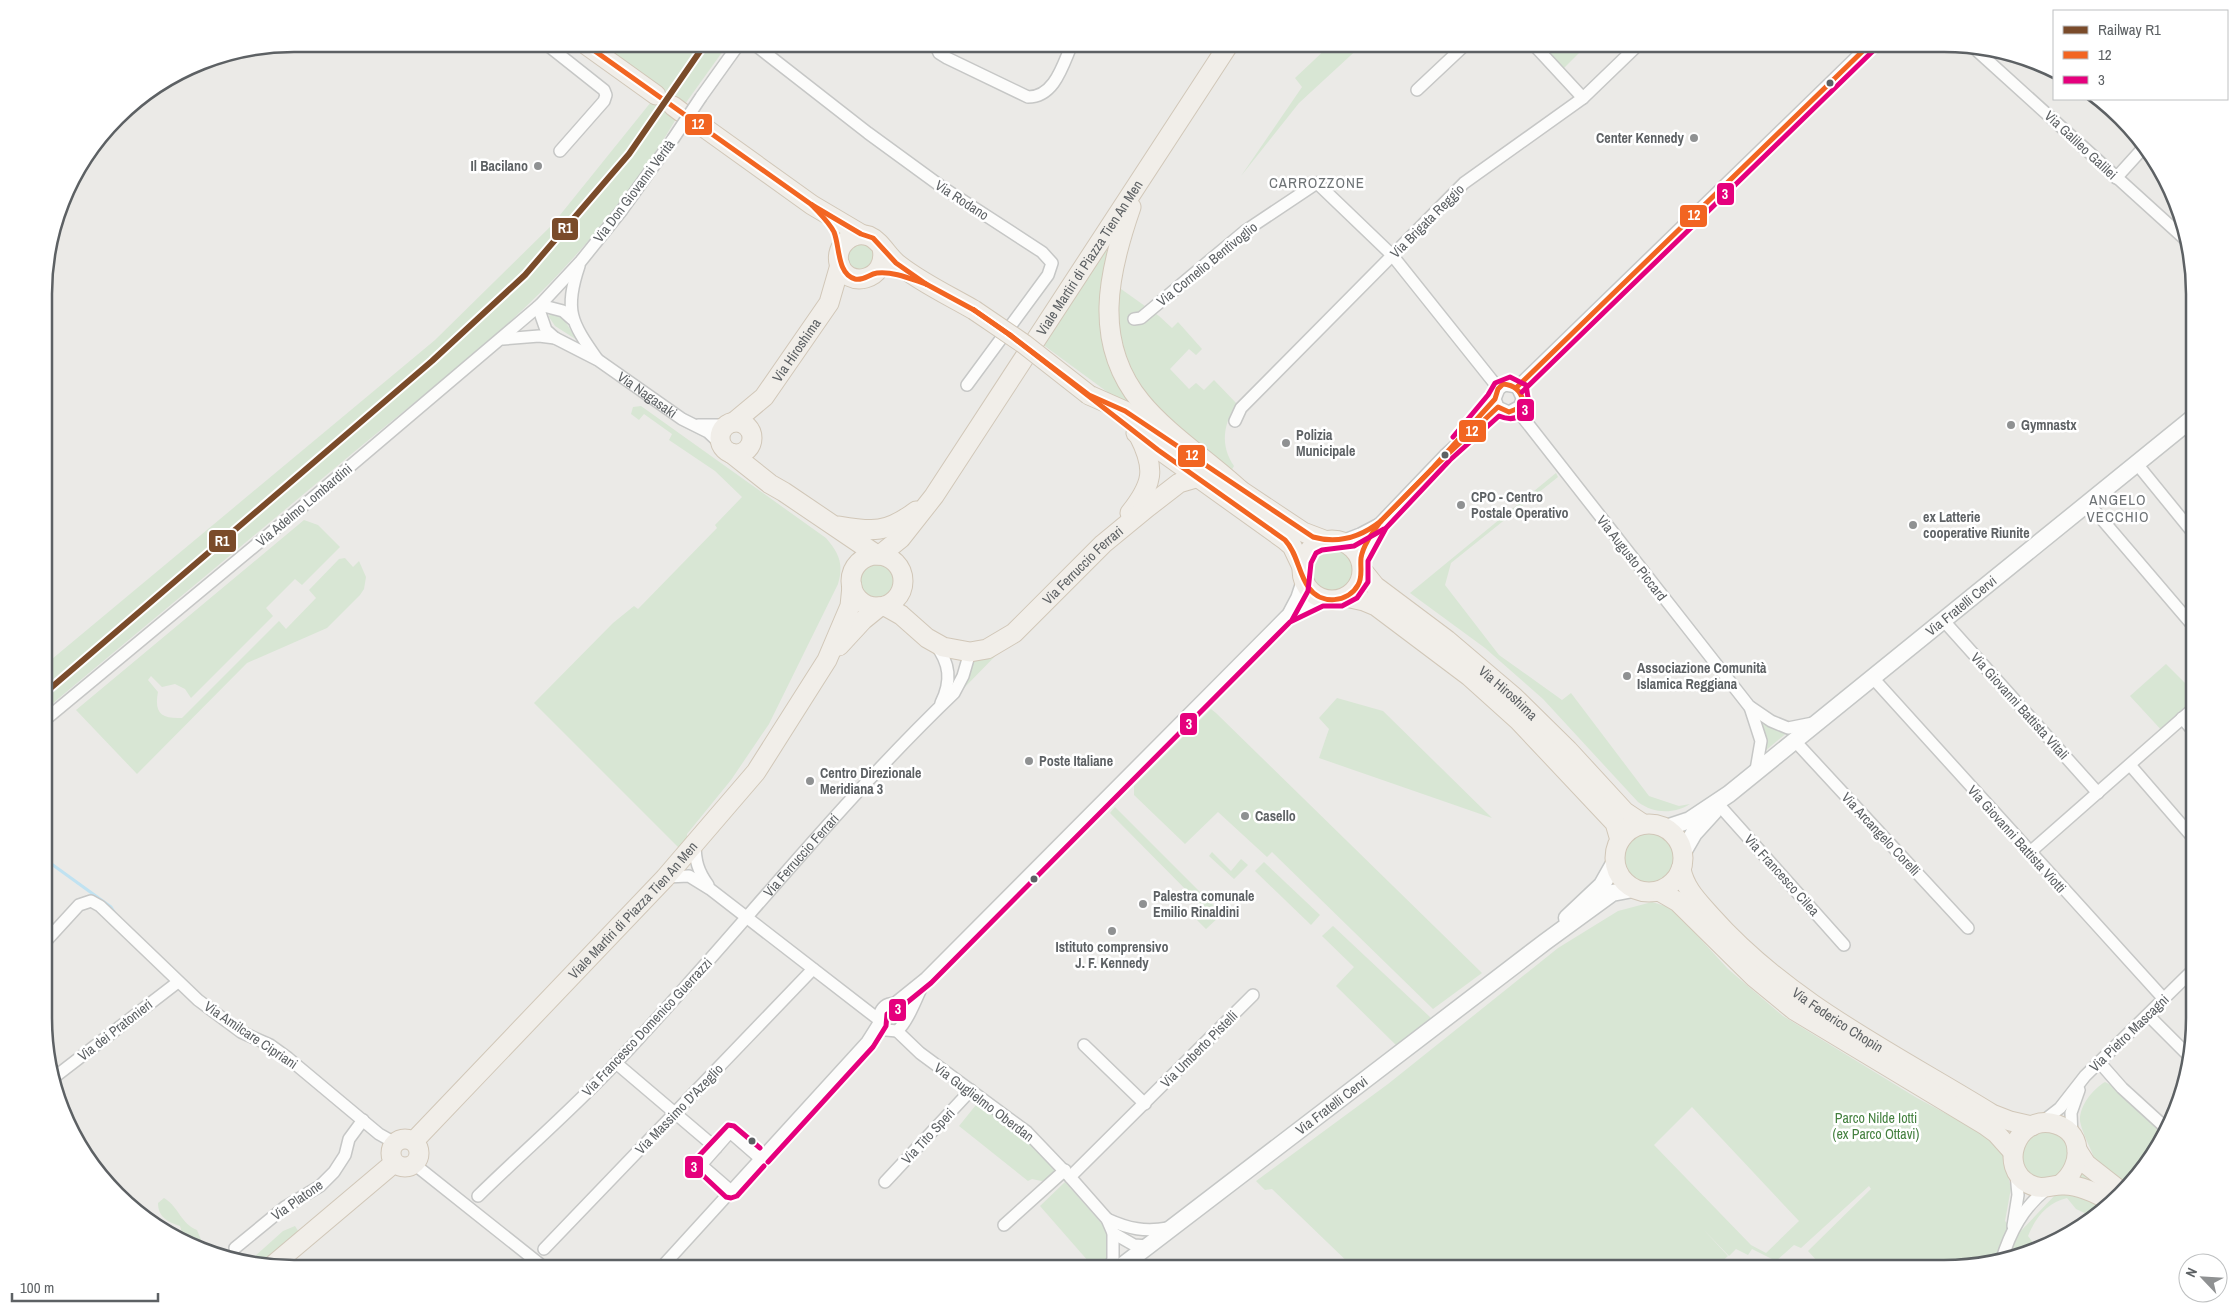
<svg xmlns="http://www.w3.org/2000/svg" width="2238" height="1313" font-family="'Archivo Narrow',sans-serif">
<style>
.green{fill:#d8e6d4;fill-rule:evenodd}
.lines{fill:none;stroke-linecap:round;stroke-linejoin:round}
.stream{stroke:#c0e2f1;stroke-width:3}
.street-casing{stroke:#c6c7c6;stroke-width:14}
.secondary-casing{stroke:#c5c7c6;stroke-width:19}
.primary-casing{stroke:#d1c7b8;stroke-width:21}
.street{stroke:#fcfcfb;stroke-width:11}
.secondary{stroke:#fcfcfb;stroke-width:16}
.primary{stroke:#f1eee9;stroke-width:19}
.street-bridge-casing{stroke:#c6c7c6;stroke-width:14;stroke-linecap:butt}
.primary-bridge-casing{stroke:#d1c7b8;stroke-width:21;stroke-linecap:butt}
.street-bridge{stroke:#fcfcfb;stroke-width:11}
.primary-bridge{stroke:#f1eee9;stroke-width:19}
.bus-1-casing{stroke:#fff;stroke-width:9}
.bus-2-casing{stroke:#fff;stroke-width:9}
.bus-1{stroke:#f26522;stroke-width:5}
.bus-2{stroke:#e5007d;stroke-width:5}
.rail-1-casing{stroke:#fff;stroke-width:10}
.rail-1{stroke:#7a4b2a;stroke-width:6}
.bus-dot{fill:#5d6164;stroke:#fff;stroke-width:2}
.poi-dot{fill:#8f9192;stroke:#fff;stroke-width:2}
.labels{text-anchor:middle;stroke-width:5;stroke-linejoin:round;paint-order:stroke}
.poi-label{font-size:14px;font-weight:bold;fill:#5d6164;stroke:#fff;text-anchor:start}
.street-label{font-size:14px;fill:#5d6164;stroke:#fff}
.park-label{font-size:14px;fill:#44803f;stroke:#fff}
.neighbourhood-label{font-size:15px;letter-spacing:1px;fill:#6e7376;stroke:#fff}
.rim{fill:none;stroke:#5d6164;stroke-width:2.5}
.line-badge{stroke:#fff;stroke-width:2}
.badge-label{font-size:14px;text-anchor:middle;font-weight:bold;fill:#fff}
</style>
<rect width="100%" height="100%" fill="#ebeae7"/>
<g class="green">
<polygon points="597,44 728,44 685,104"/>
<polygon points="1331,44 1363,44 1299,103 1241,176 1302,87 1295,78"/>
<polygon points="1540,44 1588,44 1563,69"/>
<path d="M651,102L676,119C641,179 591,242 542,291C484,349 417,400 354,452C251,538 148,624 46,709V664L435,340L552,225Z"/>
<polygon points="1123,214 1104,306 1151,424 1042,344"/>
<path d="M856,244C867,244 872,247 876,258L864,272L850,268L847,254Z"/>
<path d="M1114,284L1159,316L1172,328L1178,322L1202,349L1196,355L1189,349L1170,369L1189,389L1196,383L1204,390L1214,380L1237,404C1223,423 1220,446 1234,466L1230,473L1162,417L1121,356Z"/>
<polygon points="550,313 563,318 577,340 555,326 549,317"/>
<path d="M641,406L826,538C839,553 844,564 838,584L769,724L731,780L687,834V839L679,848L534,703L613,623L634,606L638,609L717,528L715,525L742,497L715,471L669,440L672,434L644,414L639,420L631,414L633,407Z"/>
<path d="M1556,473L1558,477L1451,563L1445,585L1499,655L1562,700L1571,693L1649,796L1679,806L1690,804C1674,814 1654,814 1638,802L1543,699L1485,648L1410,593Z"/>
<path d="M304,520L318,525L340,547L302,585L295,579L266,608L273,616L191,698L185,689L175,684L162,687L151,676L148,680L158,692C154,713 161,719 182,718L279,621L286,629L316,598L309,590L339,559L345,558L353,567L359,561L366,577L364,589L360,595L327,628L247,663L137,774L76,710Z"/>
<circle cx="1332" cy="570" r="23"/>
<circle cx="878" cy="581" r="18"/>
<polygon points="1002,649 962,690 973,662"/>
<polygon points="2166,664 2189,687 2194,683 2194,708 2165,734 2130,696"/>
<polygon points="1337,698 1383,711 1492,818 1319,758 1329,729 1319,718"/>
<polygon points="1749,706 1794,727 1759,756"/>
<polygon points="1211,709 1216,713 1482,973 1433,1009 1272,852 1267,857 1218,812 1185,844 1134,795 1134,786"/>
<polygon points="1115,807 1222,914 1206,929 1197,920 1206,910 1110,813"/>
<circle cx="1650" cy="859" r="26"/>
<polygon points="1212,852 1231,871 1241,859 1248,865 1234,879 1209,856"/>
<polygon points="1264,862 1320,915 1311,925 1255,871"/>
<path d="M1652,902L1672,908L1728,969L1783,1016L1917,1098L1982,1133L2001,1149L2011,1188L2005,1221L2018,1234L2093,1155C2089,1145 2082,1132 2080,1121C2079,1106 2093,1089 2105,1082L2117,1088L2165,1133C2151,1166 2122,1195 2093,1217L2076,1209L2067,1198C2048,1202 2035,1218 2028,1236L2038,1249L2028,1253L2024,1246L2020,1256L2009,1261L1960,1269H1811L1818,1262L1808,1251L1871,1189L1869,1186L1801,1248L1794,1245L1776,1261L1752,1249L1748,1255L1736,1249L1729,1256L1703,1229L1728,1256L1720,1263L1718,1269H1702L1699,1267L1696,1269H1400L1396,1265L1392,1269H1355L1272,1189L1265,1190L1256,1181L1388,1084L1558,948L1618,911ZM1692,1107L1799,1221L1766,1253L1751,1245L1654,1145Z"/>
<polygon points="1333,926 1431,1018 1396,1045 1336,986 1354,967 1322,936"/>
<polygon points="980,1100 1047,1158 1059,1171 1046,1182 1032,1179 1028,1181 959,1126"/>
<circle cx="2045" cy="1156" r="24"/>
<polygon points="1065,1182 1110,1233 1111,1253 1097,1269 1082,1269 1089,1262 1040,1206"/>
<path d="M164,1198C179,1207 181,1224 197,1230L202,1242L210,1253C195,1247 184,1242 180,1226C168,1222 158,1217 158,1203Z"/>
<polygon points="295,1226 300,1234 263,1265 232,1261 253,1258 283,1231"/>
</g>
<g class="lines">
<g class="stream">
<polyline points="46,860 111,907 116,915"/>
<polyline points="138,1212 140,1211"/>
</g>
<defs>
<g id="street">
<polyline points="546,44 604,90 606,95 604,101 560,151"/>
<polyline points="754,44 868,133 942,187 1042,252 1052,263 1048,275 967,385"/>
<path d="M935,44L939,53L947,58L1028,97C1055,97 1063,64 1072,44"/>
<polyline points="1533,44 1583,98"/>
<polyline points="1974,48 2187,241"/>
<polyline points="1417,90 1466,44"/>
<polyline points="701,97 739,44"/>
<polyline points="2116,178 2145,146"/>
<path d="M579,266C564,310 571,322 597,359"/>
<polyline points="540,305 563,311 572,319"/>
<path id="s1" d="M538,307L546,330L555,338L598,360L682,419L708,432L722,445"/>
<polyline points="1134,319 1141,318 1245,231 1317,183 1392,255 1499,389"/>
<polyline points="503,339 539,336 555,338"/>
<polyline points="1517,387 1870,44"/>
<polyline points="1517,410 1749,706 1771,721 1788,728 1813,723"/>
<polyline points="1484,412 1495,399 1499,389 1505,385 1517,387 1522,398 1520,406 1509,412 1498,407 1495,399"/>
<polyline points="1235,421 1241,408 1464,183 1583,98 1639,44"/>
<polyline points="698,425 726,425"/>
<polyline points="2137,464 2194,534"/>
<polyline points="2088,503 2194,627"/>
<polyline points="1342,541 1360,534 1379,524"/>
<polyline points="1361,560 1368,543 1380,523 1445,455 1498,407"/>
<polyline points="1287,616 1297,597 1303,579"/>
<polyline points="1943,620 2098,793"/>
<path d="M935,644C950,663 952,681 941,703"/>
<polyline points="1872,677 2164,999"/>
<polyline points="1750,707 1761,741 1756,770"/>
<polyline points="2182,718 2194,732"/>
<polyline points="46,719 315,496 540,305 581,261 622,210 673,139"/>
<polyline points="1794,740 1968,928"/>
<polyline points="2130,765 2194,839"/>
<polyline points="1719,805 1844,945"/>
<path d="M695,843C695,861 698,871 708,885"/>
<polyline points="2029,853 2194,708"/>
<polyline points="666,877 689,876 710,889 878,1019"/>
<polyline points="46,941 79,905 91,901 100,906 198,1000 241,1032 270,1045 288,1058 379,1134 395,1143"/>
<polyline points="895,1003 926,978 1286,616 1321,598"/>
<polyline points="2148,1015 2190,1057"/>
<path d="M906,1016C898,998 882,1000 878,1019L886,1030L897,1031C908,1022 917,996 924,982"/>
<polyline points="897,1031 920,1053 1027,1132 1070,1177 1107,1219 1113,1233 1113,1259 1109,1269"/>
<polyline points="1084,1045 1145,1104"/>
<polyline points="616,1063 716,1148"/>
<polyline points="2100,1063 2122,1088 2167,1129"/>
<polyline points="52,1079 178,982"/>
<polyline points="2042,1122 2060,1108 2085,1076 2194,969"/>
<polyline points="2072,1137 2071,1113 2079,1090"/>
<polyline points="414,1164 546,1269"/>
<polyline points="1070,1177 1253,995"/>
<polyline points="885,1182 971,1090"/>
<polyline points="731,1191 701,1165 730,1132 761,1159"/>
<path id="s2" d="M478,1196C524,1151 573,1109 617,1062C731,941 833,809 954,693L963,676L970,652"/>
<path d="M1107,1219C1129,1229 1145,1232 1168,1228"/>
<polyline points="1004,1225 1065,1170"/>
<polyline points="2013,1226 2018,1195 2016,1173"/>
<polyline points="1113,1233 1134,1245 1148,1246"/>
<polyline points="235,1248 285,1207 320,1186 334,1172 345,1155 349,1139 363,1120"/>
<polyline points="544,1249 813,969"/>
<path d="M2001,1262C2010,1232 2023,1207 2048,1188"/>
<polyline points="660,1269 867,1042 879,1023"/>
</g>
<g id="secondary">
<path id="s3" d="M1666,828L1690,820L1729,794L2194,417"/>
<polyline points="1683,852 1694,833 1714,811"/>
<polyline points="1567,918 1602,885 1615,862"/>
<path id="s4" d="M1118,1269L1545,942L1612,893L1633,889"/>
</g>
<g id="primary">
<polyline points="585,44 656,95"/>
<polyline points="673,106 681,112"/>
<polyline points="695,121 812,205 861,234"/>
<path d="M1131,207C1108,273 1092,342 1141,402C1166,433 1210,462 1240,490"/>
<path d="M882,248C889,281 846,290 839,263C835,246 852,230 869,236C881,241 888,257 899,265C922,283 948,295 974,310"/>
<polyline points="1089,395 1125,411 1163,438"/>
<path id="s5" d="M734,422L764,397L829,303L840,265"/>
<circle cx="736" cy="438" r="16"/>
<polyline points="1136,433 1285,540 1292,546 1302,567"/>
<polyline points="731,453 770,484 784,492 877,555"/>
<polyline points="1231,484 1303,532 1324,540"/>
<path d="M1130,513C1153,484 1156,469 1139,436"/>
<path d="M839,526C873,532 887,533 916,511"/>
<circle cx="1332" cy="570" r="30"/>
<path id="s6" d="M880,555L901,538L934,496L1229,44"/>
<circle cx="877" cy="581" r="26"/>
<path id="s7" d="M1363,571L1375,586L1447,640L1514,697L1568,750L1625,812L1643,824"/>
<polyline points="1346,597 1364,601 1376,606 1469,676 1519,721 1615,823 1620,840"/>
<path id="s8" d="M885,606L901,615L927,638L943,647L970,652L987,649L1014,633L1103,544L1148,507L1179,483L1196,478"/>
<polyline points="839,646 863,620 879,607"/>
<circle cx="1649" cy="858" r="34"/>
<path id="s9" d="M1681,869C1685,889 1698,901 1711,916C1788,1003 1895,1054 1992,1114L2010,1121L2032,1126"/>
<polyline points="1659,891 1678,902 1755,978 1794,1010 1985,1125 1996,1133 2013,1152"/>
<circle cx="405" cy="1153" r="14"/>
<path id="s10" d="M414,1141L665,878L756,772L827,660L850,606L852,586"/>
<polyline points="2077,1150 2086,1164 2123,1193"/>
<path d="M2061,1184C2084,1166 2084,1129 2051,1123C2016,1117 1998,1167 2029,1184C2042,1191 2050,1185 2062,1185C2079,1184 2098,1194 2112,1202"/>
<polyline points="272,1266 394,1163"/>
</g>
</defs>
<use href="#street" class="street-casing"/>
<use href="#secondary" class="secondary-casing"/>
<use href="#primary" class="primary-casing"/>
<use href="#street" class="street"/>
<use href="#secondary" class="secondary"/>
<use href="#primary" class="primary"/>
<defs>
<polyline id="street-bridge" points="673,139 701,97"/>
<polyline id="primary-bridge" points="974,310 1024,344 1089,395"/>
</defs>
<use href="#street-bridge" class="street-bridge-casing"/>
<use href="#primary-bridge" class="primary-bridge-casing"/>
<use href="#street-bridge" class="street-bridge"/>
<use href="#primary-bridge" class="primary-bridge"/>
<defs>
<g id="bus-1">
<polyline points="585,44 812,205"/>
<polyline points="812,205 861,234 873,238 896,263 926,284"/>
<path d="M812,205C819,213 829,222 834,232C840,247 837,274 855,279C864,281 869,274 877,273C893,271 911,279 926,284"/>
<polyline points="926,284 974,310"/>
<polyline points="974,310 1010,335"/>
<polyline points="974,310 1010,335"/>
<path d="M1010,335L1089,395L1125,411L1313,537C1338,544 1361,537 1381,521"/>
<path d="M1010,335L1158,450L1285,540C1298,554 1298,573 1309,588C1321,605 1348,603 1358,585C1363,577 1360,568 1361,558C1363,545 1373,532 1381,521"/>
<path d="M1503,384C1514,385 1521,391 1523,401L1519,408L1509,412L1498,407L1431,470L1495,399L1498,389Z"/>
<polyline points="1517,387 1870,44"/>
<polyline points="1381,521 1431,470"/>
<polyline points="1381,521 1431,470"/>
</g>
<g id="bus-2">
<polyline points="1522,392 1875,49"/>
<polyline points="1292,620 1308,591 1311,563 1316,553 1322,550 1354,546 1384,529"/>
<polyline points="760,1148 734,1126 728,1125 695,1160 694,1167 726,1197 731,1198 737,1196 764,1166"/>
<path d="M768,1162L873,1047L886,1026L887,1014L899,1009L931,983L1290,622L1323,606H1342L1357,598L1368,582V561L1386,528L1450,460L1499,416C1513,422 1523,418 1529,404L1526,385L1510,377L1495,383L1488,395L1453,437"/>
</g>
</defs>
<use href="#bus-1" class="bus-1-casing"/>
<use href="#bus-2" class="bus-2-casing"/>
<use href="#bus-1" class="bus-1"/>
<use href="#bus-2" class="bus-2"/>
<defs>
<polyline id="rail-1" points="46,692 432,361 525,275 629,154 705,44"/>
</defs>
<use href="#rail-1" class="rail-1-casing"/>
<use href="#rail-1" class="rail-1"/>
</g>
<g class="bus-dot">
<circle cx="1830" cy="83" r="4.5"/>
<circle cx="1445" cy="455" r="4.5"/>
<circle cx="1034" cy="879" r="4.5"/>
<circle cx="752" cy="1141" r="4.5"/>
</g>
<g class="poi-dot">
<circle cx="1694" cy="138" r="5"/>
<circle cx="538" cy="166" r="5"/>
<circle cx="2011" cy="425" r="5"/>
<circle cx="1286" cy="443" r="5"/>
<circle cx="1461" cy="505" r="5"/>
<circle cx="1913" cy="525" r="5"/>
<circle cx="1627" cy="676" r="5"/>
<circle cx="1029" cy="761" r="5"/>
<circle cx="810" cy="781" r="5"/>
<circle cx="1245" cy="816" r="5"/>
<circle cx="1143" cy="904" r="5"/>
<circle cx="1112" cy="931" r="5"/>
</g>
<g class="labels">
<g class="poi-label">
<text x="1684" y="143" text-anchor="end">Center Kennedy</text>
<text x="528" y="171" text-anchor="end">Il Bacilano</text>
<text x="2021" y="430">Gymnastx</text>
<text x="1296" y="440">Polizia<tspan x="1296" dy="16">Municipale</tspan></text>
<text x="1471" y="502">CPO - Centro<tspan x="1471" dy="16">Postale Operativo</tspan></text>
<text x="1923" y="522">ex Latterie<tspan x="1923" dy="16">cooperative Riunite</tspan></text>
<text x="1637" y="673">Associazione Comunità<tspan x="1637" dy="16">Islamica Reggiana</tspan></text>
<text x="1039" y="766">Poste Italiane</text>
<text x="820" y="778">Centro Direzionale<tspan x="820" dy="16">Meridiana 3</tspan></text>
<text x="1255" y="821">Casello</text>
<text x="1153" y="901">Palestra comunale<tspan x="1153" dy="16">Emilio Rinaldini</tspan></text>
<text x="1112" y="952" text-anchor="middle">Istituto comprensivo<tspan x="1112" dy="16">J. F. Kennedy</tspan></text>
</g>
<g class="street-label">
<text transform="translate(2081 145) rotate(43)" y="5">Via Galileo Galilei</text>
<text transform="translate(634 191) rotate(-53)" y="5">Via Don Giovanni Verità</text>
<text transform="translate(962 200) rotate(33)" y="5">Via Rodano</text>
<text transform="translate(1427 221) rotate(-45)" y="5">Via Brigata Reggio</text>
<text dy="5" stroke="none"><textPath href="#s6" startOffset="365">Viale Martiri di Piazza Tien An Men</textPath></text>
<text transform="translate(1207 264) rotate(-39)" y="5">Via Cornelio Bentivoglio</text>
<text dy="5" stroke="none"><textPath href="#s5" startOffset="96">Via Hiroshima</textPath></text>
<text dy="5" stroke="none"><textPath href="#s1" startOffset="145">Via Nagasaki</textPath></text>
<text transform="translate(304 505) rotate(-40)" y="5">Via Adelmo Lombardini</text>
<text transform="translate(1632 558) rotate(52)" y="5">Via Augusto Piccard</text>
<text dy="5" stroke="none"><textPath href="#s8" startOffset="244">Via Ferruccio Ferrari</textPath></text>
<text dy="5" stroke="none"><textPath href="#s3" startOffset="371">Via Fratelli Cervi</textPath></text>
<text dy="5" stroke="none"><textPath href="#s7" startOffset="190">Via Hiroshima</textPath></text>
<text transform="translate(2020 706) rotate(48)" y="5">Via Giovanni Battista Vitali</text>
<text transform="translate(1881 834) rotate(47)" y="5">Via Arcangelo Corelli</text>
<text transform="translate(2017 839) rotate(48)" y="5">Via Giovanni Battista Viotti</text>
<text dy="5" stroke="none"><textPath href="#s2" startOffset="470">Via Ferruccio Ferrari</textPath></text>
<text transform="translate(1782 875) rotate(48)" y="5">Via Francesco Cilea</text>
<text dy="5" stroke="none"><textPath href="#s10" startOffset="318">Viale Martiri di Piazza Tien An Men</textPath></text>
<text dy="5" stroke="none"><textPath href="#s9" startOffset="221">Via Federico Chopin</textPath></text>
<text transform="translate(647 1027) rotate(-47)" y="5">Via Francesco Domenico Guerrazzi</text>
<text transform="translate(115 1030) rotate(-38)" y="5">Via dei Pratonieri</text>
<text transform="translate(2129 1033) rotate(-44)" y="5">Via Pietro Mascagni</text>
<text transform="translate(251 1035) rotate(34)" y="5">Via Amilcare Cipriani</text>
<text transform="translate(1199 1049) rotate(-45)" y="5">Via Umberto Pistelli</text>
<text transform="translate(984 1102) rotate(37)" y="5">Via Guglielmo Oberdan</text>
<text dy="5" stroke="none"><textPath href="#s4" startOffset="269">Via Fratelli Cervi</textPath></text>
<text transform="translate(679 1109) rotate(-46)" y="5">Via Massimo D'Azeglio</text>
<text transform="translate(928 1136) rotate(-47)" y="5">Via Tito Speri</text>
<text transform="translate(297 1200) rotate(-35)" y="5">Via Platone</text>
</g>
<g class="park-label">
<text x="1876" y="1123">Parco Nilde Iotti<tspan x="1876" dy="16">(ex Parco Ottavi)</tspan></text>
</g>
<g class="neighbourhood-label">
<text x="1317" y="188">CARROZZONE</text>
<text x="2118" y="505">ANGELO<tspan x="2118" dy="17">VECCHIO</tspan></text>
</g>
</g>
<path d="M0 0H2238V1313H0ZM294 52H1944A242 242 0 0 1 2186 294V1018A242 242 0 0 1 1944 1260H294A242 242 0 0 1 52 1018V294A242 242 0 0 1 294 52Z" fill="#fff" fill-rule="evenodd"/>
<path class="rim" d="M294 52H1944A242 242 0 0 1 2186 294V1018A242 242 0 0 1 1944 1260H294A242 242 0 0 1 52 1018V294A242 242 0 0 1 294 52Z"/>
<g class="line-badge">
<rect x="684" y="113" width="29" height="23" rx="5" fill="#f26522"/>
<rect x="1716" y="182" width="19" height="24" rx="5" fill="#e5007d"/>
<rect x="1679" y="204" width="29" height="24" rx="5" fill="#f26522"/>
<rect x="551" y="217" width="28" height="24" rx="5" fill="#7a4b2a"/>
<rect x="1516" y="398" width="19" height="24" rx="5" fill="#e5007d"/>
<rect x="1458" y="419" width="29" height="24" rx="5" fill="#f26522"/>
<rect x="1177" y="444" width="29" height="24" rx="5" fill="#f26522"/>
<rect x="208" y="529" width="29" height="24" rx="5" fill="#7a4b2a"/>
<rect x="1179" y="712" width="19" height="24" rx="5" fill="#e5007d"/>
<rect x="888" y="998" width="19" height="24" rx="5" fill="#e5007d"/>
<rect x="684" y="1155" width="20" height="24" rx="5" fill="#e5007d"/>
</g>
<g class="badge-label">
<text x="698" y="129">12</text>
<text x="1725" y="199">3</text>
<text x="1694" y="220">12</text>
<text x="565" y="233">R1</text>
<text x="1525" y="415">3</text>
<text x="1472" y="436">12</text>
<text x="1192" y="460">12</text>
<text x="222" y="546">R1</text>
<text x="1189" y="729">3</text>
<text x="898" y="1014">3</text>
<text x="694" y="1172">3</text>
</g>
<rect x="2053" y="10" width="175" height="90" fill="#ffffff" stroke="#bec0c1"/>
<rect x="2063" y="26" width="25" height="8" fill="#7a4b2a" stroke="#bec0c1"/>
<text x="2098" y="35" font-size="15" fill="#5d6164">Railway R1</text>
<rect x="2063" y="51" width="25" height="8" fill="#f26522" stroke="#bec0c1"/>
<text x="2098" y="60" font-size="15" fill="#5d6164">12</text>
<rect x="2063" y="76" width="25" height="8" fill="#e5007d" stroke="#bec0c1"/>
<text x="2098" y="85" font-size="15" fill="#5d6164">3</text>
<g transform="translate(2203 1278) rotate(295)"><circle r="24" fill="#ffffff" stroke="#bec0c1"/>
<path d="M0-4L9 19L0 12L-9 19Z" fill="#8f9192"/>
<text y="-8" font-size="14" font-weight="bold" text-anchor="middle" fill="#5d6164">N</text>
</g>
<path d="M12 1293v8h146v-8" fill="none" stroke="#5d6164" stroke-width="2.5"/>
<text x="20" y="1293" font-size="15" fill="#5d6164" stroke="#ffffff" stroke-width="4" paint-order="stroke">100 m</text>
</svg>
